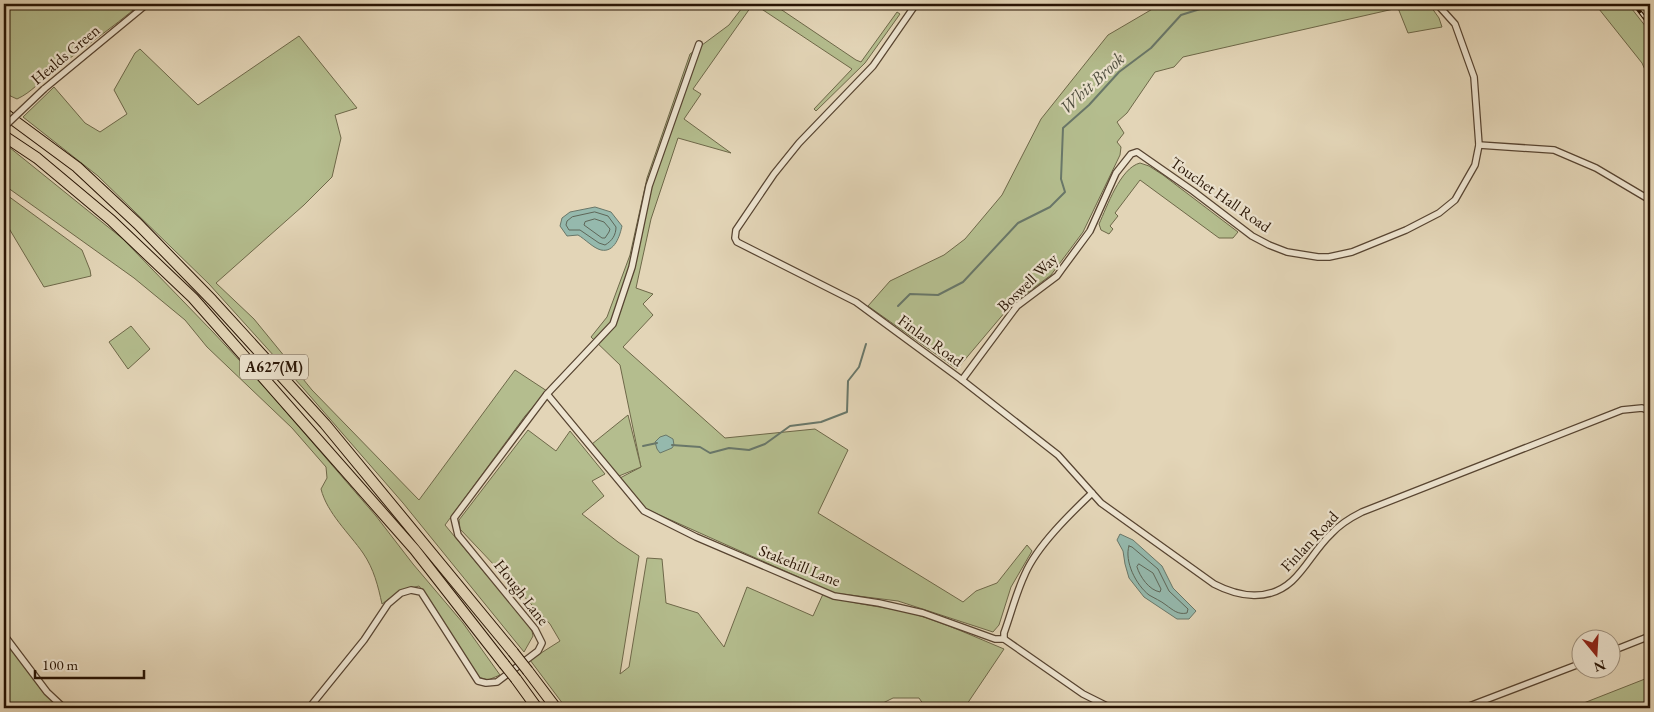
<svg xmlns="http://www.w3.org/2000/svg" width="1654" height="712" font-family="'EB Garamond',serif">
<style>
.green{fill:#b4bd8e;stroke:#6e6849}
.water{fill:#95b9ad;stroke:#697769}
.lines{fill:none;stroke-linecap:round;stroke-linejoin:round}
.shore{stroke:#5e6658;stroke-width:1}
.stream{stroke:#697769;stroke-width:2}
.street-casing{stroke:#574431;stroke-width:8}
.highway-casing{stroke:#281404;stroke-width:12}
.street{stroke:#ede4d0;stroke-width:5.5}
.highway{stroke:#e3d5b7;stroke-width:10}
.rail-casing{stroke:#281404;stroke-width:4}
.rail{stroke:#ede4d0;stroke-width:2;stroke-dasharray:5.5;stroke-linecap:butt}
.street-bridge-casing{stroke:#574431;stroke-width:8;stroke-linecap:butt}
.highway-bridge-casing{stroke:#281404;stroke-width:12;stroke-linecap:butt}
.street-bridge{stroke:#ede4d0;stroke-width:5.5}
.highway-bridge{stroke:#e3d5b7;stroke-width:10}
.labels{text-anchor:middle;stroke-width:4.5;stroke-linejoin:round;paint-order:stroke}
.shield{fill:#ede4d0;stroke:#635241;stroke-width:1}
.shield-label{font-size:15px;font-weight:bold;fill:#281404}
.street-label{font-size:16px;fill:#281404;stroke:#ede4d0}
.water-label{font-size:18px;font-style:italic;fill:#4e4e3f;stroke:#ede4d0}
</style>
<rect width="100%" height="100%" fill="#e3d5b7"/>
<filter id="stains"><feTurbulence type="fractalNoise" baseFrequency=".004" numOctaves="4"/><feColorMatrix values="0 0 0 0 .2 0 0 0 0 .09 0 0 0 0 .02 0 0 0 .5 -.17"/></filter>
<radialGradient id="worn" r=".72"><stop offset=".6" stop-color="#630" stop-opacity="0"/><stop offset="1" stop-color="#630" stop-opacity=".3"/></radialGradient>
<g class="green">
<path d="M4,4H140C112,29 80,49 51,73C39,82 32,92 17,99L4,93Z"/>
<polygon points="745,4 753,4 693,89 701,94 684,119 731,153 678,138 651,219 636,288 653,294 643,304 653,315 623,347 725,438 815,429 848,450 818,513 963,602 976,591 997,583 1027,545 1032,551 1011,587 999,625 993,632 898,601 834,593 644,508 620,478 641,467 620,365 591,337 607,317 630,255 647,178 690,54 729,25"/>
<polygon points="754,4 773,4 856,60 861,62 897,12 900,14 865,63 816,111 814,109 852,69"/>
<polygon points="1161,4 1429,4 1439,18 1442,27 1408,33 1398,8 1183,57 1174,67 1155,72 1127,113 1117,122 1124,133 1117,142 1121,147 1120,155 1083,232 1051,275 1011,305 957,369 868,306 890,281 944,255 965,239 1002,195 1041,119 1108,35"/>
<polygon points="1595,4 1628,4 1650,32 1650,81 1642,63"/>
<polygon points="299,36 357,108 335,115 341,138 332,177 304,205 216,283 254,319 312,390 419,500 515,370 547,391 525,416 445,525 484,572 518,610 532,631 533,636 524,652 403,503 303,388 209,284 98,176 23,117 54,87 85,123 100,132 127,114 114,90 135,53 140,49 198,105"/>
<path d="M4,143L123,239L212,331L268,391L376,516L413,564L463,623L500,675L488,680L478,677L465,658L432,603L419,586L400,591L382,604C378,586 374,569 363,553C349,533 327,513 321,489L327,478L326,467L292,428L207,347L185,320L134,278L4,185Z"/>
<path d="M1140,163L1149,166L1163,175L1238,232L1233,238H1219L1140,180L1115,213L1118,216L1110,226L1113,229L1109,234L1101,230L1099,224C1107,207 1120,168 1140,163Z"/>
<polygon points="4,193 82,250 90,270 91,276 44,287 4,220"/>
<polygon points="131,326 150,349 128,369 109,342"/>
<polygon points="628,415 641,467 619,476 592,444"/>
<path d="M528,430L556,451L570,431L605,474L592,481L604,496L582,514L618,542L639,556L620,674L629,667L647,558L662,559L666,603L698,613L724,647L747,587L813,616L823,594C852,605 884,606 914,614C945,623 975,637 1004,649L967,704L973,708H926L919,698H893L873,708H566L530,660L560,641L550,624L460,529L459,520Z"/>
<polygon points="4,638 42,691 59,708 4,708"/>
<polygon points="1650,677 1650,708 1571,708"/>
</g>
<g class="water">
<path d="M595,207L611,212L622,226C620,235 615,253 601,250C593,248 585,239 578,235L567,236L560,226L562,218L570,212Z"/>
<polygon points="666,435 673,439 674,445 672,448 660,453 657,449 655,442 660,437"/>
<polygon points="1120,534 1133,540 1162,566 1173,588 1196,611 1189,619 1177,619 1144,597 1129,578 1125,564 1123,551 1117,540"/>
</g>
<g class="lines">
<g class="shore">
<path d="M595,212L608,216L616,227C616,235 612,241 605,245L599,243L580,230H569L566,225L567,221L572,217Z"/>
<polygon points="595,219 604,222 610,229 609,232 605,238 602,238 584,225 585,222"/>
<path d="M1129,546L1132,547L1158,569L1169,591L1188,609L1187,613C1178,615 1173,610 1166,605C1161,601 1154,598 1149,595C1136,585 1124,561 1129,546Z"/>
<path d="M1139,564L1153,573L1161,589L1160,592C1149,590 1140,577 1137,567Z"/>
</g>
<g class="stream">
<polyline points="898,306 910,294 938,295 963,282 1018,223 1050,207 1065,192 1061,179 1063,128 1089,105 1119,72 1151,48 1181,15 1216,4"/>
<polyline points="672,445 700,447 710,453 729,448 749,450 765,444 790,426 821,422 847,412 848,381 859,367 866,344"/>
<polyline points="643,446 657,443"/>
</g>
<defs>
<g id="street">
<path d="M916,4L873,66L799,143L774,174L736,230L735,238L737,242L856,302L962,380L1058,455L1101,503L1214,584C1239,597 1269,602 1292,581C1307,567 1316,548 1331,534C1340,524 1350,518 1362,512L1622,410L1642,408L1650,411"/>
<polyline points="44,89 147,4"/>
<polyline points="1479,145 1554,150 1596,168 1650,200"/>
<polyline points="962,380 1017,306 1057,276 1062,269 1090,231 1116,173 1131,154 1137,152 1193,191 1252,236 1269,245 1287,252 1318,257 1329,257 1352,252 1406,230 1439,213 1455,200 1475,165 1479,145 1474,77 1455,24 1437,4"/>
<polyline points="547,394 644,511 696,537 834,596 879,603 923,613 995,639 1004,639 1083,694 1111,708"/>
<polyline points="1650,411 1648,419 1650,430"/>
<polyline points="4,635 47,692 64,708"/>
<path d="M1004,639V633C1011,614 1016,593 1025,574C1037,546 1070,514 1092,493"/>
<polyline points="1612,651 1650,636"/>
<polyline points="309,708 364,640 388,604 401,593 411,590 421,592 478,681 486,683 497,682 538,651 542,643 535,629 458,535 454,518 547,394 613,324 632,267 649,186 699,44"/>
<polyline points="1464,708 1582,663"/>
</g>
<g id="highway">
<polyline points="4,113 77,167 138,224 212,300 325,424 513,652"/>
<polyline points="4,136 37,158 111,220 193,298 415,550 504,664"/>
<polyline points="528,671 556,708"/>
<polyline points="516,679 537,708"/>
</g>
</defs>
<use href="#street" class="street-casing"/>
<use href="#highway" class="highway-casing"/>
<use href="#street" class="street"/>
<use href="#highway" class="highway"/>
<defs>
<polyline id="rail" points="1634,4 1650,25"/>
</defs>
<use href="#rail" class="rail-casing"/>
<use href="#rail" class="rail"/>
<defs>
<polyline id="street-bridge" points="4,127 44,89"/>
<g id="highway-bridge">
<polyline points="513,652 528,671"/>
<polyline points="504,664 516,679"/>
</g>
</defs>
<use href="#street-bridge" class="street-bridge-casing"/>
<use href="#highway-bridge" class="highway-bridge-casing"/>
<use href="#street-bridge" class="street-bridge"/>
<use href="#highway-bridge" class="highway-bridge"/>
</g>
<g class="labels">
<rect class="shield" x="240" y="354.5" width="68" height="25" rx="4"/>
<g class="shield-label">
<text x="274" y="372">A627(M)</text>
</g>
<g class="street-label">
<text transform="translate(65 54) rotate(-40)" y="6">Healds Green</text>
<text transform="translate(1221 194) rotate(35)" y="6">Touchet Hall Road</text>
<text transform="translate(1027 282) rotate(-44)" y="6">Boswell Way</text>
<text transform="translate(931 340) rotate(36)" y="6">Finlan Road</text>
<text transform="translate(1309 541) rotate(-47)" y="6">Finlan Road</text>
<text transform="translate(800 565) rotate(22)" y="6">Stakehill Lane</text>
<text transform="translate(522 592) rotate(52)" y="6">Hough Lane</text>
</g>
<g class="water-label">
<text transform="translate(1092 83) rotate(-43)" y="6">Whit Brook</text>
</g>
</g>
<rect width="1654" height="712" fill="none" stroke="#e3d5b7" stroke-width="20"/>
<rect x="5" y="5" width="1644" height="702" fill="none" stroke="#281404" stroke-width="2.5"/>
<rect x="10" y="10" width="1634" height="692" fill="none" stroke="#281404"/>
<g transform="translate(1596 654) rotate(162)"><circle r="24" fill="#ede4d0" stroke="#9e917e"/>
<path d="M0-4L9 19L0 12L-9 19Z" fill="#8f2418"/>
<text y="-8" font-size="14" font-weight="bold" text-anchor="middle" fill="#281404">N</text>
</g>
<path d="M35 670v8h109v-8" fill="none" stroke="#281404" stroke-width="2.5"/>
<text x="42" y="670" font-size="15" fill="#281404" stroke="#ede4d0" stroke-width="4" paint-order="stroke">100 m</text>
<rect width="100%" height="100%" filter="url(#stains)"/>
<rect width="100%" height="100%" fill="url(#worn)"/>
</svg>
